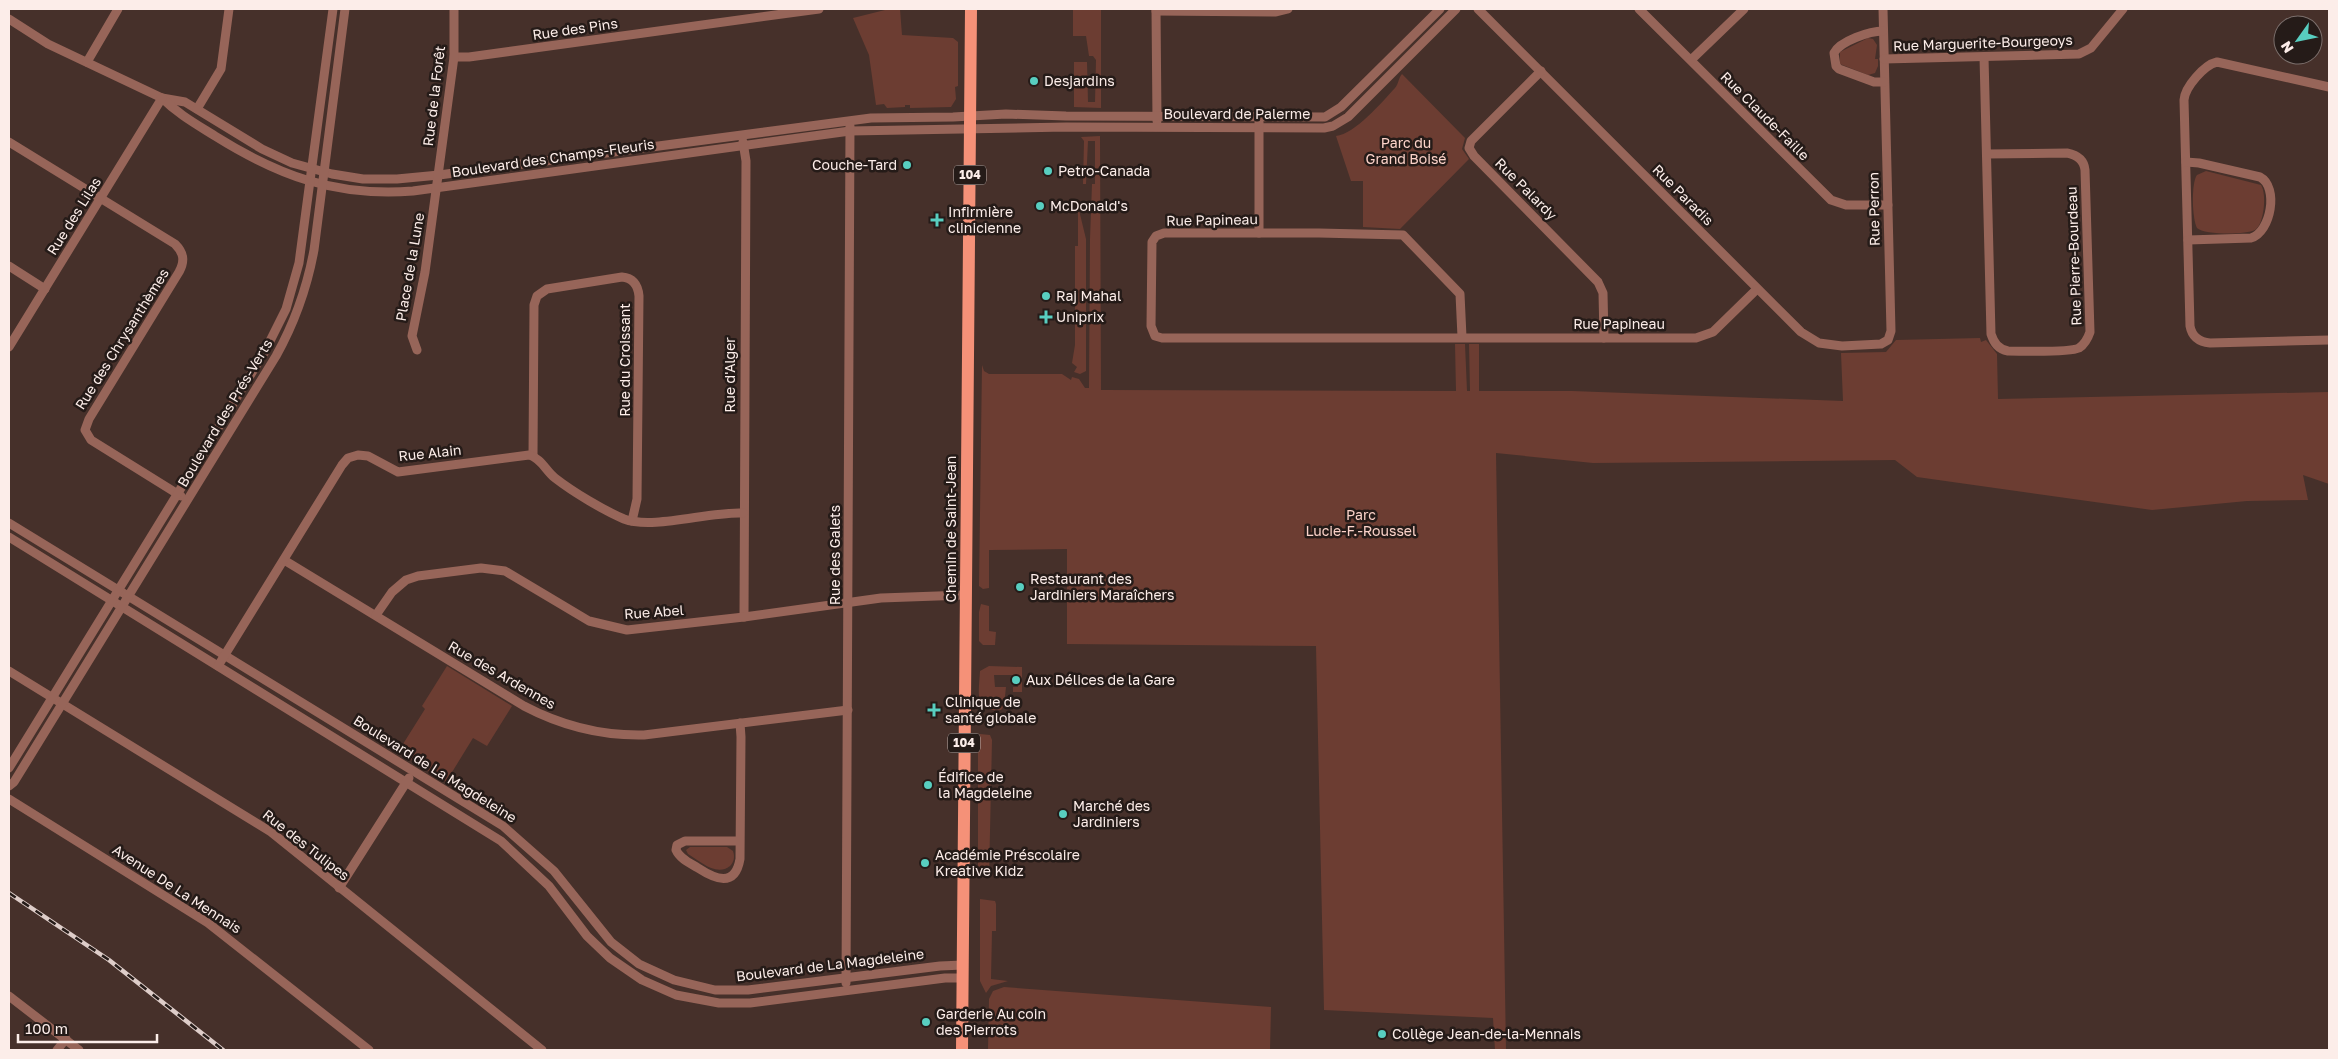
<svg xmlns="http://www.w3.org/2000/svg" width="2338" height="1059" font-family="'Golos Text',sans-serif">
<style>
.green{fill:#6c3d32}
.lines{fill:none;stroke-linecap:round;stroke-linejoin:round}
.street{stroke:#976559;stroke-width:9}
.primary{stroke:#f59178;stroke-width:12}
.rail-casing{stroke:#decdc9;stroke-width:4.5}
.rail{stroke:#251b18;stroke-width:2.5;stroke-dasharray:8;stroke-linecap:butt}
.poi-dot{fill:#58cec0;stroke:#251b18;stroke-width:2}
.labels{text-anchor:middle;stroke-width:5;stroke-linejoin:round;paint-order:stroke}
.shield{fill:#251b18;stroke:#bcaeaa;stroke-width:1}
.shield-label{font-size:12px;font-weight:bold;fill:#fcede9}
.street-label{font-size:14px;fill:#fcede9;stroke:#251b18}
.poi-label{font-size:14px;fill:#fcede9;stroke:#251b18;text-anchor:start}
.park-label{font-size:14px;fill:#fcd3c9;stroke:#251b18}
</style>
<rect width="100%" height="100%" fill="#46302a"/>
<g class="green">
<polygon points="889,9 900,9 902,35 953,38 958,42 958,86 955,87 956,99 951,107 910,108 910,105 905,105 905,107 887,108 884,104 876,105 869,55 853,18"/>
<polygon points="1073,9 1101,9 1101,108 1074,107 1074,62 1087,62 1088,102 1095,102 1096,60 1093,56 1089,56 1086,36 1073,36"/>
<polygon points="1868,38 1873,39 1877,45 1875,59 1878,59 1878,66 1875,73 1868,75 1840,64 1840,52"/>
<path d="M1402,74L1465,138L1462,149L1469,159L1400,229L1363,227V181H1351L1336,136C1355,134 1382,102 1395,88C1399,83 1398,79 1402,74Z"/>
<polygon points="1100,136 1101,390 1456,391 1455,344 1465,344 1467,391 1470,391 1469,344 1479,344 1479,391 1572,391 1843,401 1841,353 1886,352 1896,340 1980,338 1981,342 1986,340 1997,354 1998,399 2329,392 2329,484 2303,475 2308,500 2247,501 2152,510 1917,477 1895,460 1593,463 1496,453 1506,1050 1495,1050 1493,1018 1324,1010 1316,646 1067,644 1067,549 989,550 989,588 983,589 979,586 982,365 984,371 989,374 1062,374 1071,380 1072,377 1079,379 1085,388 1089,388 1090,239 1092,184 1095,184 1095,141 1088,141 1086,184 1083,184 1084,141 1081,137"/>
<path d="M2206,171L2261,185C2267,194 2264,224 2255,230C2246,235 2204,235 2197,228C2192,219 2191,183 2197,175Z"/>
<polygon points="1078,206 1086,239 1086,371 1080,374 1074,372 1077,367 1072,363 1075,345 1075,246 1078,246"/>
<polygon points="981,604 989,606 989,631 996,632 995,645 983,645 979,641 979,612"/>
<polygon points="447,666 512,706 487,746 473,738 446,782 398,752 425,709 422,706"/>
<path d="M989,666L1022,667V692H1013V687H1018V675H994L995,687H1006L1004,706L1001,710C973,712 979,692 980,671Z"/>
<polygon points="980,734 990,735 992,740 989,877 981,875 978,871 978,738"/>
<path d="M690,847H727L733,851C735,857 734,862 730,866C716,877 700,861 688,854L686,850Z"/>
<polygon points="980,899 995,901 996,904 996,931 992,931 991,979 1008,981 991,986 986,993 980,981"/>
<polygon points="1004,987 1271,1007 1270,1050 988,1050 989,999 993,991"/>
</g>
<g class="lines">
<g class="street">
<polyline points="1156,9 1157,121"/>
<polyline points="1478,9 1801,332 1819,343 1842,346 1881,344 1888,340 1891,331 1883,9"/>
<polyline points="1639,9 1831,200 1846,205 1888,205"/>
<polyline points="1156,11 1276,12 1288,9"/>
<polyline points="9,19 48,44 162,98 185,102 262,149 292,163 332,174 363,179 397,179 439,175 871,118 953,117 1006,114 1066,116 1325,117 1341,107 1440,9"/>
<path d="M1883,31C1870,31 1840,41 1834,53L1836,66L1839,69L1874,82H1884"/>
<polyline points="454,57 469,57 819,9"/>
<path d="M1984,57L1991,334C1994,343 1998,349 2008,351C2023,351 2068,353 2079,348C2085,344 2088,338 2090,332L2085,170C2084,160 2077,155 2067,153L1987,154"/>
<polyline points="1884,59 2079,54 2091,48 2123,9"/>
<polyline points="1691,60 1744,9"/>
<polyline points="87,62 118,9"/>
<polyline points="1541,71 1471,141 1469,148 1474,156 1598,282 1603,293 1604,338"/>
<path d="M2329,87L2217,62C2204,65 2185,87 2184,100L2190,326C2192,337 2199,342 2210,343L2329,340"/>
<path d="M162,98C178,114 196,124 215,136C279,176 336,197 413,191L850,131L1066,127L1324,128L1333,126L1348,117L1456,9"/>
<polyline points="197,109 221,69 229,9"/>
<polyline points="1259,122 1259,233"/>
<path d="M9,142L175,244C184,253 185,261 179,272L89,419L85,430L91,440L181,496"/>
<polyline points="743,142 746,161 744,617"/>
<path d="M2186,162L2199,163L2260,177C2279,187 2271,232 2251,238L2188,240"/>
<polyline points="9,266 45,289"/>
<polyline points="1462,337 1460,294 1403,235 1319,233 1164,233 1156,236 1152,242 1151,326 1155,336 1162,338 1696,338 1713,332 1757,289"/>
<polyline points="9,347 162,98"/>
<polyline points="417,350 412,336 425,272 454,57 454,9"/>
<path d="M533,456L534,305L537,296L547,289L622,277C633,278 638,285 639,296L637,499L632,521"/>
<polyline points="9,523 503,826 554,871 611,942 639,964 674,980 715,990 748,990 940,966 963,965"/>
<polyline points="9,537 501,841 549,886 587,936 610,958 642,980 676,995 719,1003 750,1003 945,978 963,978"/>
<path d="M284,560L524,706C562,726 600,736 644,735L848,710"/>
<polyline points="376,615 392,592 406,580 418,576 481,568 505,571 589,621 627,630 744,617 881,598 965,595"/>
<path d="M218,666L342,465L348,458L358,455L368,456L398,472L529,455C541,458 546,471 555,478C573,492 603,510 624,519C653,530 710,511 743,513"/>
<polyline points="9,671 271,832 542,1050"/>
<path d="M740,723L741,737L740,859C735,888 715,879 698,868C690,863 680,859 676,850L677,845L685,841H740"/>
<polyline points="9,768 264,353 286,309 299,263 333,9"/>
<path d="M9,786L14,782L276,356C295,322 307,288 314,250L345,9"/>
<polyline points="9,799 208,923 369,1050"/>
<polyline points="339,888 409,778"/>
<polyline points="846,983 850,126"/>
<polyline points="9,996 79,1050"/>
<polyline points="57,1050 66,1039"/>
</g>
<polyline class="primary" points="962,1050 971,9"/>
<defs>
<polyline id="rail" points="9,893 109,960 223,1050"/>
</defs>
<use href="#rail" class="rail-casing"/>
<use href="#rail" class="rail"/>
</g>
<g class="poi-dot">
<circle cx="1034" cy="81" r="5"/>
<circle cx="907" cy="165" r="5"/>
<circle cx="1048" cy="171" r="5"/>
<circle cx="1040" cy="206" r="5"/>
<path d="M934.5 212.5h5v5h5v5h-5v5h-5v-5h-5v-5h5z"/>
<circle cx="1046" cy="296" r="5"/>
<path d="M1043.5 309.5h5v5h5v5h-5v5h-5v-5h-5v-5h5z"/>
<circle cx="1020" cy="587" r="5"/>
<circle cx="1016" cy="680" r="5"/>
<path d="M931.5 702.5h5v5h5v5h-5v5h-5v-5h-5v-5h5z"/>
<circle cx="928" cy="785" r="5"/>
<circle cx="1063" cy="814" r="5"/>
<circle cx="925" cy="863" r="5"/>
<circle cx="926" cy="1022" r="5"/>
<circle cx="1382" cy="1034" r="5"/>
</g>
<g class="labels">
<g class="shield">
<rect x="954" y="165.5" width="32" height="19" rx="4"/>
<rect x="948" y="733.5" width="32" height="19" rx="4"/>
</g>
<g class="shield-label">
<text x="970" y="179">104</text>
<text x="964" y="747">104</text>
</g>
<g class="street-label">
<text transform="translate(575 29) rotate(-8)" y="5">Rue des Pins</text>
<text transform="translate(1983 43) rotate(-2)" y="5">Rue Marguerite-Bourgeoys</text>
<text transform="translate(434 96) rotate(-83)" y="5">Rue de la Forêt</text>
<text x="1237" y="119">Boulevard de Palerme</text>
<text transform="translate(1765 116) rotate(45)" y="5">Rue Claude-Faille</text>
<text transform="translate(553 158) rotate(-8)" y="5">Boulevard des Champs-Fleuris</text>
<text transform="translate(1526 189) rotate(45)" y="5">Rue Palardy</text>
<text transform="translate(1683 195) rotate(45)" y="5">Rue Paradis</text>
<text transform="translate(1874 209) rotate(-91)" y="5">Rue Perron</text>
<text transform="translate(74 216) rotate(-58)" y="5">Rue des Lilas</text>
<text transform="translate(1212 220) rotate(-1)" y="5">Rue Papineau</text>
<text transform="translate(2074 256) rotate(-92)" y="5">Rue Pierre-Bourdeau</text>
<text transform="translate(410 267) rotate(-80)" y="5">Place de la Lune</text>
<text x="1619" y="329">Rue Papineau</text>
<text transform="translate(122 339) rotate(-58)" y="5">Rue des Chrysanthèmes</text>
<text transform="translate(625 360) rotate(-90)" y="5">Rue du Croissant</text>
<text transform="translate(730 375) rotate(-90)" y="5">Rue d'Alger</text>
<text transform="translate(225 413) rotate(-59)" y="5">Boulevard des Prés-Verts</text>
<text transform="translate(430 453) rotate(-6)" y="5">Rue Alain</text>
<text transform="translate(951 529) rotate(-90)" y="5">Chemin de Saint-Jean</text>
<text transform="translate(835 555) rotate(-90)" y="5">Rue des Galets</text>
<text transform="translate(654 612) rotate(-4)" y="5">Rue Abel</text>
<text transform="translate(502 675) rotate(30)" y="5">Rue des Ardennes</text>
<text transform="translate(435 769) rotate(32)" y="5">Boulevard de La Magdeleine</text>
<text transform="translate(306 845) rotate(38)" y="5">Rue des Tulipes</text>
<text transform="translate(177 889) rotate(33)" y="5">Avenue De La Mennais</text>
<text transform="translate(830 965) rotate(-7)" y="5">Boulevard de La Magdeleine</text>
</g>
<g class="poi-label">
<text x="1044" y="86">Desjardins</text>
<text x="897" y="170" text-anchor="end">Couche-Tard</text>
<text x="1058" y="176">Petro-Canada</text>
<text x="1050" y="211">McDonald's</text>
<text x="948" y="217">Infirmière<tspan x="948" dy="16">clinicienne</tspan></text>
<text x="1056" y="301">Raj Mahal</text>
<text x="1056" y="322">Uniprix</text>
<text x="1030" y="584">Restaurant des<tspan x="1030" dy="16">Jardiniers Maraîchers</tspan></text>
<text x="1026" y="685">Aux Délices de la Gare</text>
<text x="945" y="707">Clinique de<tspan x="945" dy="16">santé globale</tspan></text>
<text x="938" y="782">Édifice de<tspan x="938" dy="16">la Magdeleine</tspan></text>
<text x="1073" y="811">Marché des<tspan x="1073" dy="16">Jardiniers</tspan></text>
<text x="935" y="860">Académie Préscolaire<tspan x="935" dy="16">Kreative Kidz</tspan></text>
<text x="936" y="1019">Garderie Au coin<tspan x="936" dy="16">des Pierrots</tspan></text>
<text x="1392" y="1039">Collège Jean-de-la-Mennais</text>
</g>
<g class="park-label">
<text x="1406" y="148">Parc du<tspan x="1406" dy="16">Grand Boisé</tspan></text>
<text x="1361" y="520">Parc<tspan x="1361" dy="16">Lucie-F.-Roussel</tspan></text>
</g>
</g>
<rect width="2338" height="1059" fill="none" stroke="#fcede9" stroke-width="20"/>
<g transform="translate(2298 40) rotate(237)"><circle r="24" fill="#251b18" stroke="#7b6f6c"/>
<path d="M0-4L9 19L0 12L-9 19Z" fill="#58cec0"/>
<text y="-8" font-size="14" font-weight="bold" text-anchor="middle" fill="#fcede9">N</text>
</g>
<path d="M18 1034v8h139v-8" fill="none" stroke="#fcede9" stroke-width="2.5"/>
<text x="25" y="1034" font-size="15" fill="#fcede9" stroke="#251b18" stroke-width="4" paint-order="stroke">100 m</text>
</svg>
